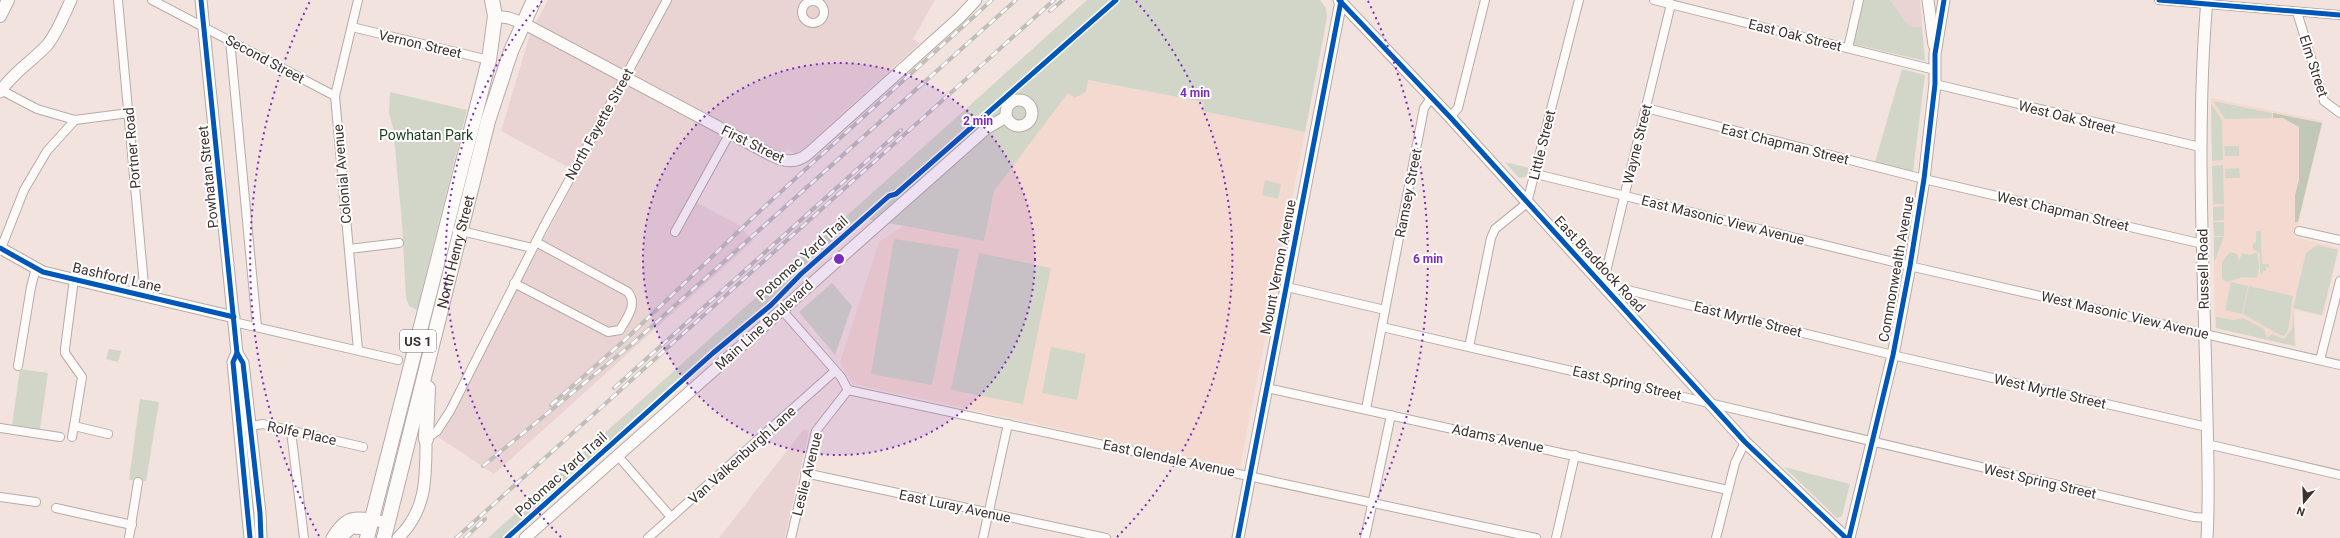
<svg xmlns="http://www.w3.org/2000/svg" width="2340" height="538" font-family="Roboto,sans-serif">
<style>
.commercial{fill:#ead4d3}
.built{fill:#f4d9d0}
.green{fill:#d2d6c8}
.forest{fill:#c2c8b8}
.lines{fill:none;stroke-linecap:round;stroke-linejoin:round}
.street-casing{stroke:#b6aba7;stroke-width:10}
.secondary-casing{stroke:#b6aba7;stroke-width:13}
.primary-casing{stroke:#b6aba7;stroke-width:14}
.highway-casing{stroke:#b6aba7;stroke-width:16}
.street{stroke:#fdfbfa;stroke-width:8}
.secondary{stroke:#fdfbfa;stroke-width:11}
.primary{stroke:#fdfbfa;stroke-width:12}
.highway{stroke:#fdfbfa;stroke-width:14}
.rail-casing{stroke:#c1bdbb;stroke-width:4}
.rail{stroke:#fff;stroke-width:2.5;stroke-dasharray:8;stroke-linecap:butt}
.cycleway-casing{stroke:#fff;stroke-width:8}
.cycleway{stroke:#0057b8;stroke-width:5}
.ring{fill:none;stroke:#7b2cbf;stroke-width:2;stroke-dasharray:2 4}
.labels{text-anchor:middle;stroke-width:4;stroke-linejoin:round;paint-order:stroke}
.shield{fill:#fff;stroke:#77706d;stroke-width:1}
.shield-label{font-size:13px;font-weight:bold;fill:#3d322e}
.street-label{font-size:14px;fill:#3d322e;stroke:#fff}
.park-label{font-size:14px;fill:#183e1a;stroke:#fff}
.centre{fill:#7b2cbf;stroke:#fff;stroke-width:2}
.ring-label{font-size:12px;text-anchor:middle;font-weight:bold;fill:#7b2cbf;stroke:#fff;stroke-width:4;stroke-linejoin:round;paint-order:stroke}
</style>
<rect width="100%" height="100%" fill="#f3e3de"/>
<g class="commercial">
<polygon points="548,0 935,0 913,39 920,43 803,149 795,154 787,149 781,159 730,134 693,201 739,225 753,241 494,474 438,437 579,173 501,131 530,34"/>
<polygon points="1890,0 1920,0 1922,27 1909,26"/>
<polygon points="804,429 809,431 785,538 719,538"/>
</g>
<g class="built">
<polygon points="1088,80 1204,102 1203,111 1305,132 1240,468 853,384 840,362 879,242 903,226 984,241 994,191 1068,93"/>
<polygon points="2211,98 2323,121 2295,237 2339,248 2323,316 2294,310 2296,347 2215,328"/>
</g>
<g class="green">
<polygon points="1087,0 1320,0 1326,8 1327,18 1305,132 1202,111 1204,102 1088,80 1086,92 1075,98 1068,93 994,191 984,241 867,219 511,538 488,538"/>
<polygon points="1864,0 1890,0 1909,26 1922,27 1925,61 1853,44"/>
<polygon points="1902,69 1925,75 1913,172 1875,162"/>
<polygon points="390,92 467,110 417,310 409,306 406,298 402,223 393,127 389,113"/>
<polygon points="2213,101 2272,113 2272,118 2225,119"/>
<polygon points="2211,104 2222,120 2223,160 2212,161"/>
<polygon points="2224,146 2239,146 2239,156 2225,156"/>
<polygon points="1505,162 1529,168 1526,177 1519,178"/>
<polygon points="2223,165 2224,204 2213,204 2212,166"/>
<polygon points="2239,168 2240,178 2225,178 2225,169"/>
<polygon points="1265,180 1281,184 1278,199 1262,195"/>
<polygon points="2224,206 2224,220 2213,221 2213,207"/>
<polygon points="2213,222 2224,222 2224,236 2214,236"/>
<polygon points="2256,231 2261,231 2262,264 2269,264 2269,267 2266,267 2266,271 2263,271 2263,274 2260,274 2260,253 2253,249 2253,243 2256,242"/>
<polygon points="2214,237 2224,237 2214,263"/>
<polygon points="894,239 959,249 932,385 871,374"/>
<polygon points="2317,245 2338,250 2322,315 2293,308 2306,253"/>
<polygon points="2230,252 2237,254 2239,261 2242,253 2251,255 2257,252 2259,267 2257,278 2242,277 2227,282 2222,279 2222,262"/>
<polygon points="979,253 1051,268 1023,404 951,390"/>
<polygon points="2231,282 2248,286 2242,314 2225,310"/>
<polygon points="832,283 852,306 835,355 799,312"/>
<path d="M2249,286L2293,296C2290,306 2291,332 2284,336L2278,334L2243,314Z"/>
<polygon points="2293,309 2295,346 2216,328 2216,317 2233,320 2243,318 2264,329 2267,338 2272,334 2284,339 2292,329"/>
<polygon points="1051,347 1086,354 1077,400 1042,393"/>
<polygon points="109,349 121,351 118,362 106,359"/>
<polygon points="20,369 48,373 40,429 12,425"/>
<polygon points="140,399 159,402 146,481 129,480"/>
<polygon points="1784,467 1850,484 1842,516 1837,518"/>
</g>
<polygon class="forest" points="2273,113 2322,123 2298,222 2295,222 2295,195 2299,180 2299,127 2283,118 2273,118"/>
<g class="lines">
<defs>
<g id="street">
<polyline points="118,0 145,296"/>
<polyline points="152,0 335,96"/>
<polyline points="358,0 335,96 358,350"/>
<polyline points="1654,0 1935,70"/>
<polyline points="2159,0 2340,15"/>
<circle cx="813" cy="12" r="11"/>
<polyline points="1671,4 1603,284 1901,357 2207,427"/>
<polyline points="2297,12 2324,101 2340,113"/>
<polyline points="352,27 489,60"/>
<polyline points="230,40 257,327"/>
<polyline points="1848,48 1859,0"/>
<polyline points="1935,84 2200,147"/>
<polyline points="1,90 37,109 75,120 129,113"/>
<polyline points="1646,108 1924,179 2203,244"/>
<polyline points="1450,117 1458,108 1485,0"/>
<polyline points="1536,174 1918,268 2340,365"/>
<polyline points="457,230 532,248"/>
<polyline points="2299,231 2340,240"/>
<polyline points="675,232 730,133"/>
<polyline points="349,249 399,243"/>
<polyline points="0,251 24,190 47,151 75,120"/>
<polyline points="74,279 65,349 65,353 82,377 74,426 108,434"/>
<path d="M514,283L608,332L620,330C627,317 638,305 628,292L536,242"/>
<polyline points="1287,287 1385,310"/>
<polyline points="781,309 841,377 848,390"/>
<polyline points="234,322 398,360"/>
<path d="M1382,327C1653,389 1923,454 2194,517L2208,518"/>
<polyline points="1469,347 1491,238 1495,229 1527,203 1579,0"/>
<polyline points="2320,360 2340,281"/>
<polyline points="18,366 31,287 36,268"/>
<polyline points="1267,388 1728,490"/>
<polyline points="1366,409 1424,108 1432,97"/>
<polyline points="245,427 263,424 363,447"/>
<polyline points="0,428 60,437"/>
<polyline points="291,431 304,538"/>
<polyline points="72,437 74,426"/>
<polyline points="426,439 437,431 450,411 543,228 667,0"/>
<polyline points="2207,444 2340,475"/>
<polyline points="618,456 671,517"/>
<polyline points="805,473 1106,538"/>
<polyline points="0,497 36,502"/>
<polyline points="56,508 132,525"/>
<polyline points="129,538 138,482"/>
<polyline points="648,538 835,371"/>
<polyline points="791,538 816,431 848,390 1536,538"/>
<polyline points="983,538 1008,424"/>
<polyline points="1365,538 1391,415"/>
<polyline points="1556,538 1575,455"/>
<polyline points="1716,538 1735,463 1745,442"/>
</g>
<g id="secondary">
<polyline points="201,0 237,353 243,363 260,513 261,538"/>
<polyline points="1339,0 1450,117 1745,442 1846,538"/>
<polyline points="1928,0 1934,45"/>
<path d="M2207,0C2196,126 2203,252 2206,378C2207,431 2210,485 2207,538"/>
<path d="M495,16L509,18L523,23L771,155C785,162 796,164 809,153L959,18L976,0"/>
<path d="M0,92C13,72 33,61 48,44C58,31 64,15 71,0"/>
<circle cx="1019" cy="113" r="13"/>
<polyline points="0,248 43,272 234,317"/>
<polyline points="237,353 233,362 250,538"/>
<path d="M332,538C348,511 359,517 387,523"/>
<polyline points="340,538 352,528 369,529"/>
<path d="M398,538C427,510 426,477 426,439"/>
<polyline points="525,538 987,128 1006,117"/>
<polyline points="1238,538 1341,1"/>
<polyline points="1849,538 1893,355 1910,266 1924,179 1935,84 1935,54 1944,0"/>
</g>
<polyline id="primary" points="0,16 8,0"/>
<g id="highway">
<polyline points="426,439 428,388"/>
<polyline points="367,538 489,60 495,16 492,0"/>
<path id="s1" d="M384,538L488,121L511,51L534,0"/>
</g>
</defs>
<use href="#street" class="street-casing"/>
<use href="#secondary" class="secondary-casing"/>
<use href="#primary" class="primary-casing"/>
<use href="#highway" class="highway-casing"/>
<use href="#street" class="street"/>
<use href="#secondary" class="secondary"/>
<use href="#primary" class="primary"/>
<use href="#highway" class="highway"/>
<defs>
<g id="rail">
<polyline points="1050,11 1063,0"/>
<polyline points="614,388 901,130"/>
<polyline points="551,405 627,338 763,208 992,0"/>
<polyline points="483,466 632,344 1016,0"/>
<polyline points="456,538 1054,0"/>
<polyline points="465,538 485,519"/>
</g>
</defs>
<use href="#rail" class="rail-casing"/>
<use href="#rail" class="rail"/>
<defs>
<g id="cycleway">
<polyline points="201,0 237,353 243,363 260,513 261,538"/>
<polyline points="1339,0 1450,117 1745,442 1846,538"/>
<polyline points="2159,0 2340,15"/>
<polyline points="0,248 43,272 234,317"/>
<polyline points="237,353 233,362 250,538"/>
<polyline points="507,538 713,353 771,305 801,274 889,196 896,194 1116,0"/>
<polyline points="1238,538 1341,1"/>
<polyline points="1849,538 1893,355 1910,266 1924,179 1935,84 1935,54 1944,0"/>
</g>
</defs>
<use href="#cycleway" class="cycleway-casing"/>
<use href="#cycleway" class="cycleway"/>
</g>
<circle cx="839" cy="259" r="196" fill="#7b2cbf" fill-opacity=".12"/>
<g class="ring">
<circle cx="839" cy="259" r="196"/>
<path d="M561 537A393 393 0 0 1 542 1M1136 1A393 393 0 0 1 1117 537"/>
<path d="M319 536A589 589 0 0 1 310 1M1368 1A589 589 0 0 1 1359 536"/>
</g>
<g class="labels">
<rect class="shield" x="400" y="330" width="36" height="22" rx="3"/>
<g class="shield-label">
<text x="418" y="346">US 1</text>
</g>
<g class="street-label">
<text transform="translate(1795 35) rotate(14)" y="5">East Oak Street</text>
<text transform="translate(420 44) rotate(13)" y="5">Vernon Street</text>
<text transform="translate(265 59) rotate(28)" y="5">Second Street</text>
<text transform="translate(2314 66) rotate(72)" y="5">Elm Street</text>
<text transform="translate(2067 117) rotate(14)" y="5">West Oak Street</text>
<text transform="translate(599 124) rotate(-61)" y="5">North Fayette Street</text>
<text transform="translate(753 144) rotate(26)" y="5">First Street</text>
<text transform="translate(1637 144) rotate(-76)" y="5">Wayne Street</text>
<text transform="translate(1785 144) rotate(14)" y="5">East Chapman Street</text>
<text transform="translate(1542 145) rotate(-76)" y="5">Little Street</text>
<text transform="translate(132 148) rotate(-95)" y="5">Portner Road</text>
<text transform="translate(342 174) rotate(-95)" y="5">Colonial Avenue</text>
<text transform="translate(208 177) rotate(-96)" y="5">Powhatan Street</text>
<text transform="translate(1408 193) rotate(-79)" y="5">Ramsey Street</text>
<text transform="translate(2063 211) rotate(13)" y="5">West Chapman Street</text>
<text transform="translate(1723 220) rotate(14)" y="5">East Masonic View Avenue</text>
<text dy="5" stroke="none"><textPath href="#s1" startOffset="295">North Henry Street</textPath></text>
<text transform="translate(802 258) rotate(-42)" y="5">Potomac Yard Trail</text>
<text transform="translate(1600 264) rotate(47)" y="5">East Braddock Road</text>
<text transform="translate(1278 267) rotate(-79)" y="5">Mount Vernon Avenue</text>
<text transform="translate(1896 269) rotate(-80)" y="5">Commonwealth Avenue</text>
<text transform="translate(2203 269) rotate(-91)" y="5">Russell Road</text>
<text transform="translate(117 277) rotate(13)" y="5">Bashford Lane</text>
<text transform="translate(2125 315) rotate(13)" y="5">West Masonic View Avenue</text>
<text transform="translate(1748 319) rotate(14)" y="5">East Myrtle Street</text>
<text transform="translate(764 325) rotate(-42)" y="5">Main Line Boulevard</text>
<text transform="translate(1627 383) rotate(13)" y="5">East Spring Street</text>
<text transform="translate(2050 391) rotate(13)" y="5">West Myrtle Street</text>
<text transform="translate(302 433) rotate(12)" y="5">Rolfe Place</text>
<text transform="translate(1498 438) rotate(12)" y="5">Adams Avenue</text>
<text transform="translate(742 455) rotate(-42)" y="5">Van Valkenburgh Lane</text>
<text transform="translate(1169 458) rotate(12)" y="5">East Glendale Avenue</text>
<text transform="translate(561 474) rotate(-42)" y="5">Potomac Yard Trail</text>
<text transform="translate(807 474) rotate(-76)" y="5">Leslie Avenue</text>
<text transform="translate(2040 481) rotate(13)" y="5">West Spring Street</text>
<text transform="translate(955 506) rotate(12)" y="5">East Luray Avenue</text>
</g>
<g class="park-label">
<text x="426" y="140">Powhatan Park</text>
</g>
</g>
<circle cx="839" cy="259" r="6" class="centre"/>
<g class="ring-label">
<text x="1195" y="97">4 min</text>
<text x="978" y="125">2 min</text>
<text x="1428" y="263">6 min</text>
</g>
<g transform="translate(2304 502) rotate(199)" stroke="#ffffff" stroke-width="3" paint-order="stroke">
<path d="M0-3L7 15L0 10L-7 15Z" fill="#3d322e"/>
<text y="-6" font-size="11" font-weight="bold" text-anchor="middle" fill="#3d322e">N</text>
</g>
</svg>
